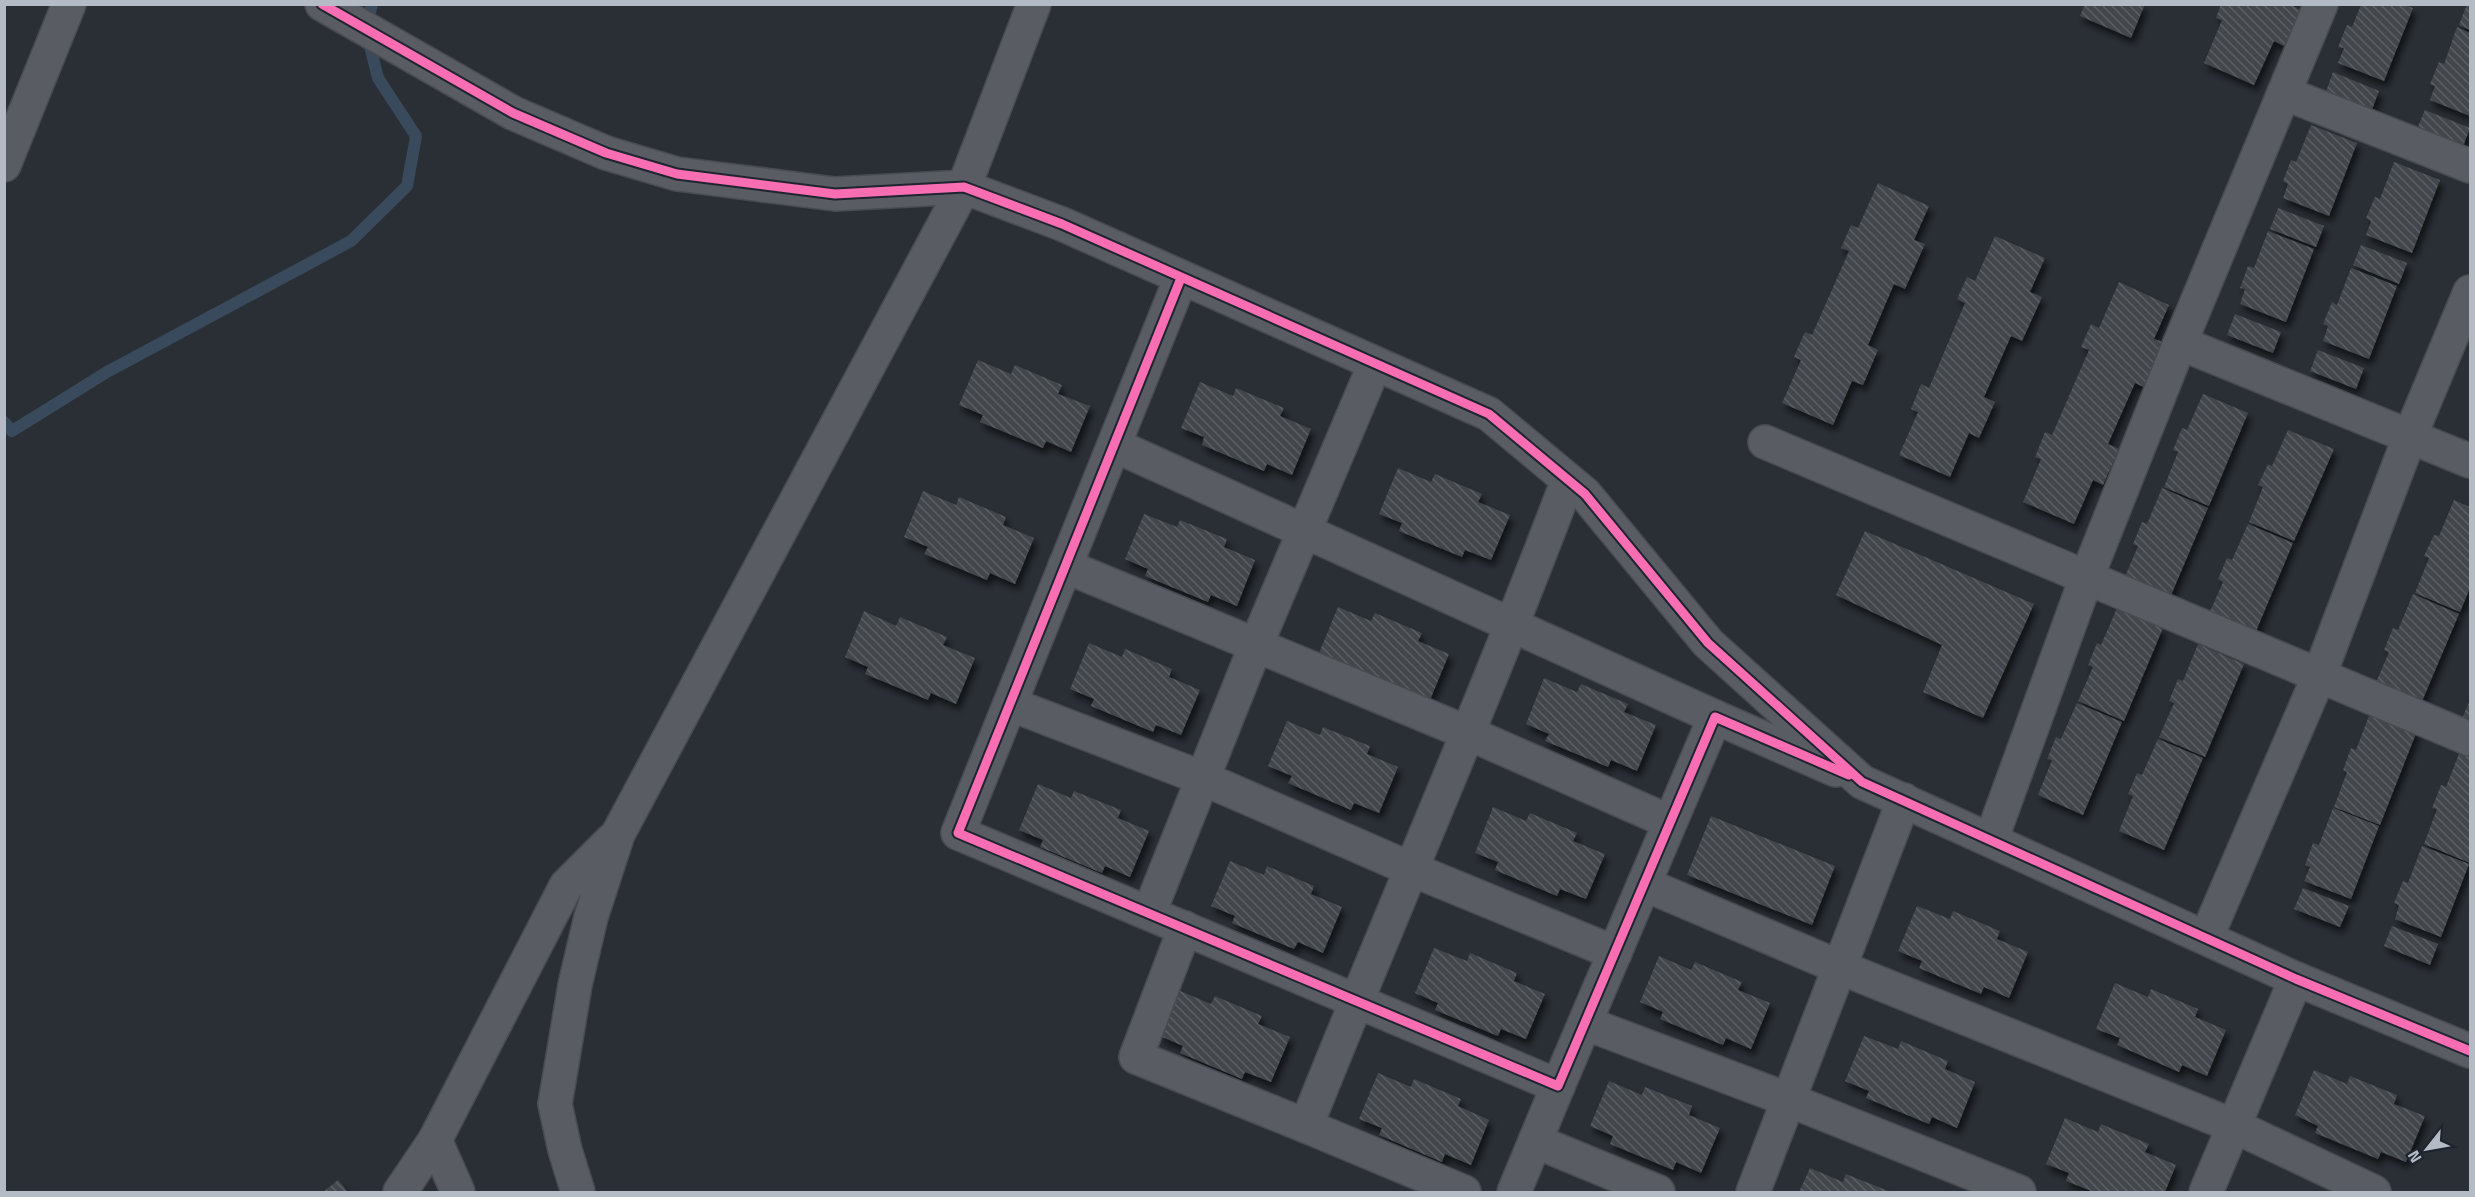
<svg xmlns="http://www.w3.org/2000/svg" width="2475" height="1197" font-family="'Titillium Web',sans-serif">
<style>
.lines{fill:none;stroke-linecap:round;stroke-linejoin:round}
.stream{stroke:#3a4a5d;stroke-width:12}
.building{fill:url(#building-back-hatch);filter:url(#shadow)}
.minor-casing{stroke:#484b50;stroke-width:36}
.minor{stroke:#595d63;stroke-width:33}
.cycleway-casing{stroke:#1e252f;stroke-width:13}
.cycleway{stroke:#f96db3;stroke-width:9}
</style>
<defs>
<pattern id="building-back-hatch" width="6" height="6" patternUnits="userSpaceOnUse" patternTransform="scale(1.5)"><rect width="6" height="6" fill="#42464c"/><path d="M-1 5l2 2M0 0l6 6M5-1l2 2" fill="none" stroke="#5b5f64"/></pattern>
<filter id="shadow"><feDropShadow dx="3.5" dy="6" stdDeviation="3" flood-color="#0009"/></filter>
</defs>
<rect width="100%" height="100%" fill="#2a2f35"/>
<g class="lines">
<polyline class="stream" points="4,422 12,431 107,372 351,241 407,186 416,136 378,78 366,30 372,4"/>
</g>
<g class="building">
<polygon points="2085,4 2145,4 2131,38 2080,16"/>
<polygon points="2221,4 2290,4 2300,10 2284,46 2274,41 2254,85 2204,63 2222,20 2216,18"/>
<polygon points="2467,4 2470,6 2470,30 2459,25"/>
<polygon points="2361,5 2404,5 2413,8 2384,81 2338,63 2344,48 2338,47 2347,25 2352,27"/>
<polygon points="2457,27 2470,33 2470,116 2430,100 2435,86 2430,84 2439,62 2444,64"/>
<polygon points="2333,72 2379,91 2371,112 2325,94"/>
<polygon points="2425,110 2470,128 2462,149 2416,131"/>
<polygon points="2311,125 2357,143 2329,216 2283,198 2288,184 2283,181 2291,160 2296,162"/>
<polygon points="2394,162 2440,180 2412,253 2366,235 2371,221 2366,218 2375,197 2380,199"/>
<polygon points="1878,183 1929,206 1914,240 1925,244 1905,289 1894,284 1868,345 1878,350 1863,385 1852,381 1833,425 1782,403 1801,360 1794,357 1805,332 1812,335 1849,251 1841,248 1851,225 1858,228"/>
<polygon points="2278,208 2324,226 2316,247 2270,229"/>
<polygon points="2268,231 2314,249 2286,322 2240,304 2245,289 2240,288 2248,266 2254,268"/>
<polygon points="1995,236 2045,258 2030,292 2042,297 2022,341 2011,336 1984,397 1995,402 1979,438 1969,433 1950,477 1899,455 1918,412 1911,409 1921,384 1929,388 1965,303 1957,299 1967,277 1975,281"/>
<polygon points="2361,245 2407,263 2399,284 2353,265"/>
<polygon points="2351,268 2397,286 2369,359 2323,341 2328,326 2323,324 2332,302 2337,305"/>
<polygon points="2119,282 2169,305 2154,339 2166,343 2146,388 2135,383 2108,444 2119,449 2103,485 2093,480 2074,524 2023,502 2041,459 2035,457 2045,432 2052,435 2089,350 2081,347 2091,324 2099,328"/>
<polygon points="2235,314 2281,332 2273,353 2227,335"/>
<polygon points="2318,350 2364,368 2356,389 2310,371"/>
<polygon points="978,360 1011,374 1015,365 1062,385 1058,394 1090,406 1071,452 1046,441 1043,448 980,422 983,415 959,405"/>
<polygon points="1200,382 1233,396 1236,388 1284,408 1280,416 1311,429 1292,475 1267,464 1264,471 1202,445 1204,437 1181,428"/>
<polygon points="2203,394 2248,413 2209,506 2164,487 2178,452 2173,450 2182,428 2187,430"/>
<polygon points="2288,430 2334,449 2294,541 2249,522 2263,487 2258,485 2268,464 2272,466"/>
<polygon points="1398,468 1431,482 1435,474 1482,494 1478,502 1510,515 1491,560 1465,550 1462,557 1399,531 1402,523 1379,514"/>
<polygon points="2162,488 2208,508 2169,600 2123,581 2138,546 2133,544 2142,522 2147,524"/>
<polygon points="923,491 956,505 959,497 1006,517 1003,525 1034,538 1015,584 990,573 987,580 924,554 928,547 904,537"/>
<polygon points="2454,500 2470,507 2470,588 2460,612 2415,593 2429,558 2424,556 2434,535 2439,536"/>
<polygon points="1144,514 1177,527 1180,520 1227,539 1224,547 1255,560 1237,606 1211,595 1208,602 1145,576 1148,569 1125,559"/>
<polygon points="2248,524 2293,543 2254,636 2208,616 2223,582 2218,579 2227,558 2232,560"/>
<polygon points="1865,531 2034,604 1983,718 1923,692 1942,645 1836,595"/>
<polygon points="2413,594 2459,614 2420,706 2374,687 2389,652 2384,650 2393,628 2398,630"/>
<polygon points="1338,607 1371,621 1375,613 1422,633 1418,641 1449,654 1430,700 1405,689 1402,696 1340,670 1343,662 1319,653"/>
<polygon points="2117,608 2163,628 2124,721 2078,701 2093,667 2088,665 2097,643 2101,645"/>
<polygon points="864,611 896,626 900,617 947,637 943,645 975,658 956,704 931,693 928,700 865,674 868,667 845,657"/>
<polygon points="1089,643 1122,657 1125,649 1172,669 1169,677 1200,690 1181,735 1156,725 1153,732 1091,706 1094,699 1070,689"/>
<polygon points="2198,644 2244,664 2205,757 2159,737 2174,703 2169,701 2178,679 2183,681"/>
<polygon points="1544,678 1577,692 1581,684 1628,704 1624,712 1656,725 1637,771 1611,760 1608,767 1545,741 1549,734 1526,724"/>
<polygon points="2470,700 2470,728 2460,723"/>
<polygon points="2077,703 2122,722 2083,815 2038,795 2052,760 2047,759 2056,737 2061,739"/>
<polygon points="2370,713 2417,731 2380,825 2334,807 2347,772 2343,770 2351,748 2356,750"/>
<polygon points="1287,721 1320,735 1323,727 1370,746 1367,754 1398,767 1379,813 1354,803 1351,810 1288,783 1292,776 1268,766"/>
<polygon points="2158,739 2203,758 2164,850 2119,831 2133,796 2128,794 2137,773 2142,775"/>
<polygon points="2460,751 2470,755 2470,863 2424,844 2437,809 2432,808 2441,785 2446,787"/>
<polygon points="1038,784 1071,798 1074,791 1121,810 1118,818 1149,831 1130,877 1105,866 1102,873 1040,847 1043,840 1019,830"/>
<polygon points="1493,807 1526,821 1530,813 1577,833 1573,841 1605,854 1586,899 1560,889 1557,896 1495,870 1498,862 1475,853"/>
<polygon points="2333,808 2379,826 2351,899 2304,881 2310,867 2305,865 2313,843 2319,845"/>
<polygon points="1711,816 1835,866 1812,925 1687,875"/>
<polygon points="2422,846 2469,864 2441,937 2395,919 2399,905 2394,903 2403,881 2408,883"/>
<polygon points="1230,861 1264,875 1267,866 1314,886 1311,894 1342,907 1323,953 1298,942 1294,949 1232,923 1235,916 1211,906"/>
<polygon points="2303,888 2349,906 2340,927 2294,909"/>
<polygon points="1917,906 1950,919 1953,911 2000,931 1997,939 2028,952 2009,998 1984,987 1981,994 1919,968 1922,961 1898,951"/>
<polygon points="2392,926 2438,944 2430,965 2384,946"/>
<polygon points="1434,948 1467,961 1470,953 1517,973 1514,981 1545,994 1526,1039 1501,1029 1498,1036 1435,1010 1438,1003 1415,993"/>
<polygon points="1659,956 1691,970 1695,962 1742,982 1738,990 1770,1003 1751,1049 1726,1038 1723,1045 1660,1019 1663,1012 1640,1002"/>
<polygon points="2115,983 2148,997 2151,989 2198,1009 2195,1017 2226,1030 2207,1076 2182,1065 2179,1072 2117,1045 2120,1038 2096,1029"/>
<polygon points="1178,990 1211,1004 1215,996 1262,1016 1258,1024 1290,1037 1271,1082 1245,1072 1242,1079 1180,1053 1183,1046 1160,1036"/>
<polygon points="1864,1036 1898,1049 1901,1041 1948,1061 1945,1069 1975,1082 1957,1128 1932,1117 1929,1124 1866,1098 1869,1091 1845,1081"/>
<polygon points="2314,1070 2347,1084 2350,1076 2397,1095 2394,1104 2425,1116 2406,1162 2381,1152 2378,1159 2315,1133 2318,1126 2295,1115"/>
<polygon points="1378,1073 1411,1087 1414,1079 1461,1099 1458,1106 1489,1120 1471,1165 1445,1154 1442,1162 1379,1135 1382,1128 1359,1119"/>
<polygon points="1609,1081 1642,1095 1645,1087 1692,1106 1689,1115 1720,1128 1701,1173 1676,1162 1673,1170 1610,1144 1613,1136 1590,1126"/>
<polygon points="2065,1118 2098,1132 2101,1124 2149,1144 2145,1152 2176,1165 2165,1192 2094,1192 2066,1181 2069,1173 2046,1164"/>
<polygon points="1810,1168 1843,1182 1846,1174 1891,1192 1799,1192"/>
<polygon points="338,1180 348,1192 323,1192"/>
</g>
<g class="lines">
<defs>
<g id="minor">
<polyline points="322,4 513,113 606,153 677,174 835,194 964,187 1062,224 1489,414 1585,494 1708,643 1862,782 2296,979 2470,1051"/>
<polyline points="2284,93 2470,166"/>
<polyline points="4,165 69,4"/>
<polyline points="1181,278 958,833 1558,1086 1715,717 1836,770"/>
<polyline points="2180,343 2470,461"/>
<polyline points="1765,442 2470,739"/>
<polyline points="1114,445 1715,717"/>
<polyline points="1065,566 1468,733 1670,822"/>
<polyline points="1010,704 1202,778 1411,869 1615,953"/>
<polyline points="1991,840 2086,579 2180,343 2321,4"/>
<polyline points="1644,884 1839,967 2234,1126 2374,1192"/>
<polyline points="1149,913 1256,645 1375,364"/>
<path d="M1185,928L1136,1057L1306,1126C1392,910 1486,698 1568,480"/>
<polyline points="2206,938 2319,676 2410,436 2470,292"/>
<polyline points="1585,1023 1789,1100 2019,1192"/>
<polyline points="1306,1126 1464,1192"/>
<polyline points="1535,1141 1658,1192"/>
<polyline points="400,1192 435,1140"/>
<polyline points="458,1192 435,1140 566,886 612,840"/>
<polyline points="578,1192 565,1150 555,1104 575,985 591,917 618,834 964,187 1034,4"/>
<polyline points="1514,1192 1558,1086"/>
<polyline points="1753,1192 1904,800"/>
<polyline points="2206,1192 2296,979"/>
</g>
</defs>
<use href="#minor" class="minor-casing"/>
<use href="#minor" class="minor"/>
<defs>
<g id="cycleway">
<polyline points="322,4 513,113 606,153 677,174 835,194 964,187 1062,224 1489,414 1585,494 1708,643 1862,782 2296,979 2470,1051"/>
<polyline points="1181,278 958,833 1558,1086 1715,717 1849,775"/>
</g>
</defs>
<use href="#cycleway" class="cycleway-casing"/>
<use href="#cycleway" class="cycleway"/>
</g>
<rect width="2475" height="1197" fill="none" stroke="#b4bbc5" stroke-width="12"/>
<g transform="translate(2427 1149) rotate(239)" stroke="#1e252f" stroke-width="4.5" paint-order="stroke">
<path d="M0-4.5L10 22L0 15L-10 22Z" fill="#b4bbc5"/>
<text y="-9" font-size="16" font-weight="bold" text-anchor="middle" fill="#b4bbc5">N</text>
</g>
</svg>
